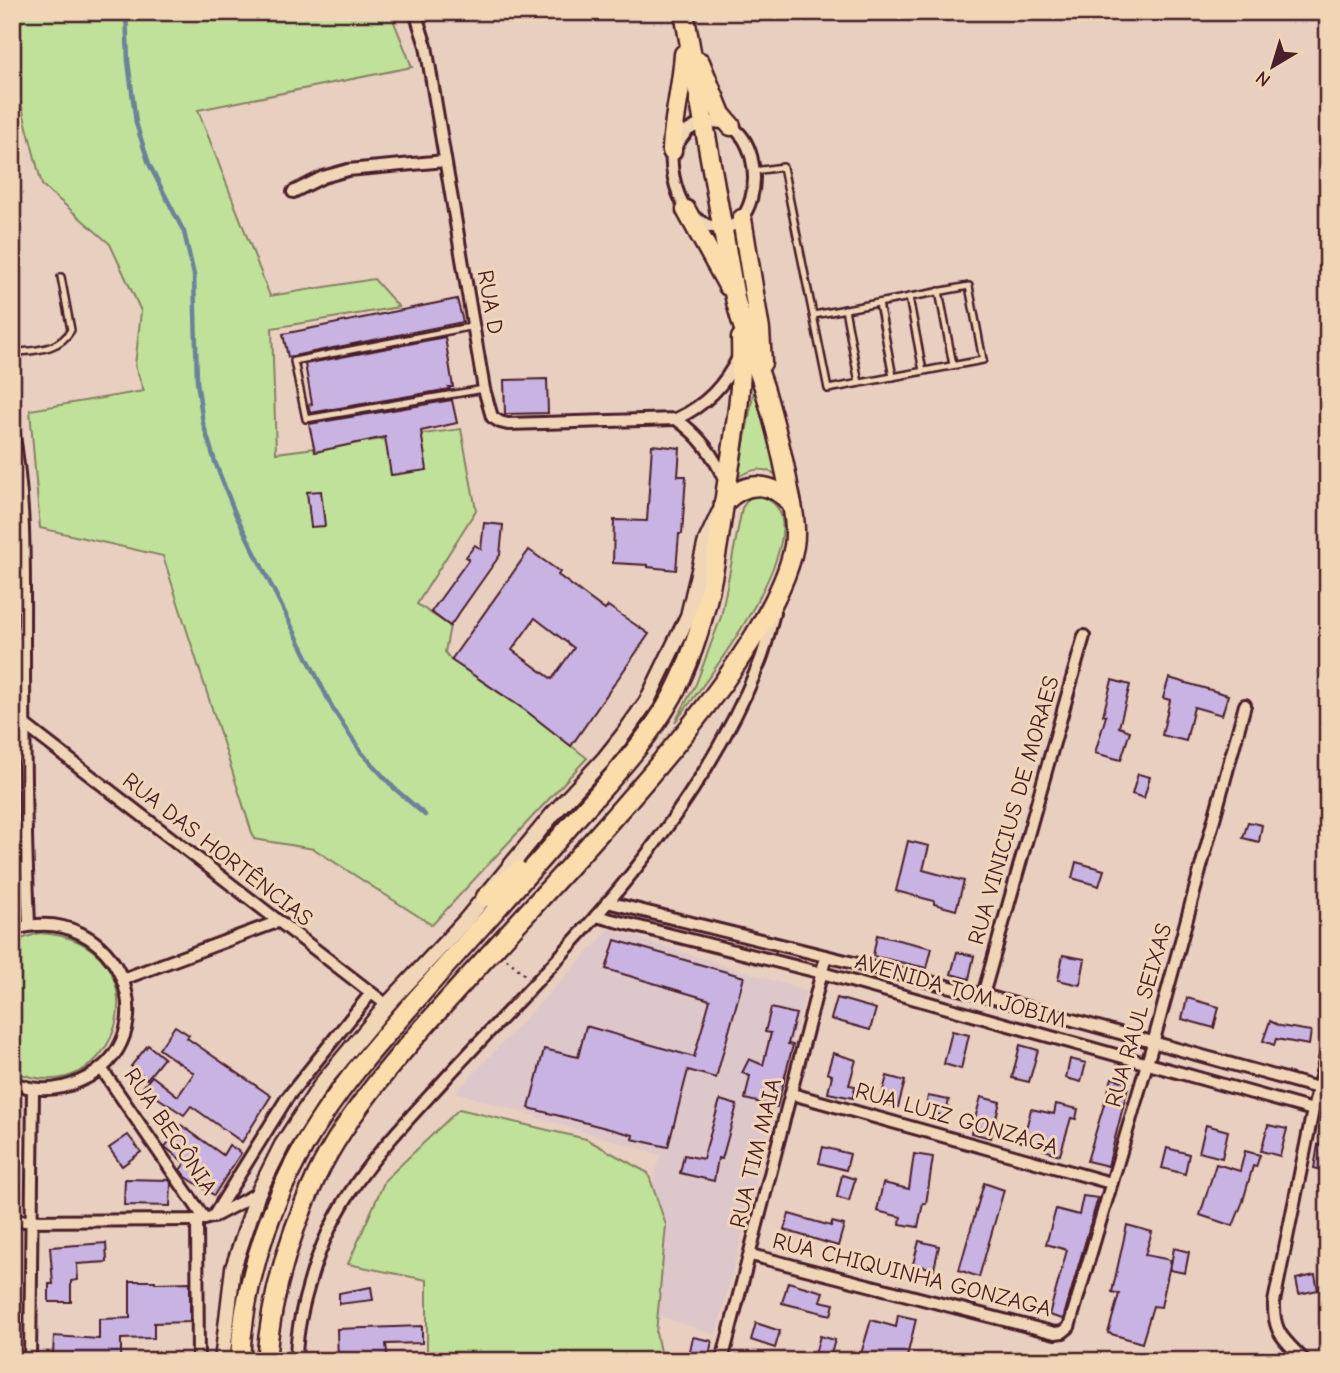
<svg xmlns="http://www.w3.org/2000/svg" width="1340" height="1373" font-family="'Comic Neue',sans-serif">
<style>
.built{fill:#dec7ca}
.green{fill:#c0e19a;stroke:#858062;stroke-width:2}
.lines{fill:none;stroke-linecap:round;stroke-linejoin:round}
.stream{stroke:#6b8399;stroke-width:4.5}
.building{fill:#c8b3e3;stroke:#4a1f2b;stroke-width:2;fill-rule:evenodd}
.service-casing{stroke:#4a1f2b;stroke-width:10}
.minor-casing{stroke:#4a1f2b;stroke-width:16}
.tertiary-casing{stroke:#4a1f2b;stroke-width:19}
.primary-casing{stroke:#4a1f2b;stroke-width:23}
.path{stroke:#4a1f2b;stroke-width:2.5;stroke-dasharray:2 5;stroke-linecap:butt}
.service{stroke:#f0d6b7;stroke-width:5}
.minor{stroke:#f0d6b7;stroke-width:10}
.tertiary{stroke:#f0d6b7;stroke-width:14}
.primary{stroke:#fbddab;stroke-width:18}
.labels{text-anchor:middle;stroke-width:6;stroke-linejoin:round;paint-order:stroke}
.street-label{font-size:23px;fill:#4a1f2b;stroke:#f0d6b7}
</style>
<rect width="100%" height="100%" fill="#e8cfc0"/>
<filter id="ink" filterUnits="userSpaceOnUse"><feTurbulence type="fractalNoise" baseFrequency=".0143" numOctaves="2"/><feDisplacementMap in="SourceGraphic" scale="14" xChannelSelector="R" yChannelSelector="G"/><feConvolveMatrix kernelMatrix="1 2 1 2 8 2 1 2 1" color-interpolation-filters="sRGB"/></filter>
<g filter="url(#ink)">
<polygon class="built" points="610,929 806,991 716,1335 621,1303 660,1155 456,1092"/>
<g class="green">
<polygon points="12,12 390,12 412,67 198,110 270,296 374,279 399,307 272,328 276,453 461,429 476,510 417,604 450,626 445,652 451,660 525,710 587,758 432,925 314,849 254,839 163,556 40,528 30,410 144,391 135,366 141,311 110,244 42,185 21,104 12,89"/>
<path d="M754,389L777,475C762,467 753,468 738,477Z"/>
<path d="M759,496C837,515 698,693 675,722L696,684L721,617L742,508L749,498Z"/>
<path d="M39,933C172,940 120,1121 12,1070V942Z"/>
<polygon points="459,1109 586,1139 648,1173 666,1225 656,1333 662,1361 427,1361 427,1280 348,1264 385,1180"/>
</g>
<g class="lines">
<polyline class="stream" points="126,12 128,61 136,123 149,164 184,232 194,275 197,381 203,423 215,462 235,513 333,709 361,752 394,788 425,815"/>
</g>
<g class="building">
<polygon points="457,299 463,322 288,357 283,334"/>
<polygon points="445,337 453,387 449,387 450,389 310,413 308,405 312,404 305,364"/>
<polygon points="547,379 548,413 505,414 504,380"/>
<polygon points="452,400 457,423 421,431 427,470 391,475 385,437 315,452 309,424"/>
<polygon points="652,445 680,448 678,476 686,476 682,534 679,534 676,570 648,567 648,565 613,563 614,520 647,521"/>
<polygon points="321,491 325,526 311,527 307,492"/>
<polygon points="484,523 503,525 500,555 450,626 431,612 469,559 466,557 475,545 481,549"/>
<path d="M529,550L560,572L558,575L605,610L608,606L649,634L571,746L525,710L451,660ZM535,618L574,648L552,679L512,650Z"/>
<polygon points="1169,678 1228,695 1222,715 1194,707 1186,741 1162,735 1170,700 1163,698"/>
<polygon points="1112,680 1130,685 1119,727 1130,731 1121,760 1095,753 1106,716 1103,715"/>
<polygon points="1138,774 1150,777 1144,798 1132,794"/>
<polygon points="1248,822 1262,825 1259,842 1243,838"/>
<polygon points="908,841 929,846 923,870 964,881 956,910 934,904 934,901 896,891"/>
<polygon points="1076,862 1104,870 1099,886 1072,878"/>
<polygon points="877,935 932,948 927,968 873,956"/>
<polygon points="615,940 744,977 716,1078 688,1070 668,1147 632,1139 633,1135 529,1108 544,1049 578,1057 586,1026 694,1057 710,1000 606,969"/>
<polygon points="957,952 974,956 969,979 951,974"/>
<polygon points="1063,955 1085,959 1080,985 1058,980"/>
<polygon points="837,998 876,1009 870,1030 831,1019"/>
<polygon points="1187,998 1219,1007 1214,1028 1182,1019"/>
<polygon points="771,1008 796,1014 788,1044 793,1045 777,1107 745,1099 750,1076 742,1073 749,1059 763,1065 771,1033 765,1032"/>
<polygon points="1270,1021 1280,1026 1311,1031 1309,1045 1276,1039 1274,1045 1263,1041"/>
<polygon points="175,1026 189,1035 187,1038 271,1096 242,1142 191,1106 184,1115 155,1096 152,1100 140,1091 152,1076 178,1096 194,1073 159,1049"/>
<polygon points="952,1031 969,1035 961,1069 944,1064"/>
<polygon points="148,1045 164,1058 147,1079 131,1066"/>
<polygon points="1020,1045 1038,1050 1029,1082 1012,1078"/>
<polygon points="833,1053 856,1060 849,1085 855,1086 853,1098 828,1093 832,1075 827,1073"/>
<polygon points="1070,1059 1086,1063 1081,1082 1066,1078"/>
<polygon points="887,1076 905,1081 898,1107 880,1102"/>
<polygon points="1112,1078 1129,1083 1108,1166 1087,1161"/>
<polygon points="928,1096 949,1100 945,1116 925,1111"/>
<polygon points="981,1097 1000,1102 991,1138 971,1133"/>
<polygon points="720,1100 737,1105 722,1159 718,1158 714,1181 680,1173 684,1155 703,1159"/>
<polygon points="1056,1104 1078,1109 1076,1119 1071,1118 1060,1155 1044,1150 1045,1148 1019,1141 1022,1128 1026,1129 1031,1109 1054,1114"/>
<polygon points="181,1125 223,1155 229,1145 241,1153 214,1195 186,1177 180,1170 185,1163 165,1147"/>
<polygon points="1206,1125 1228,1131 1222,1158 1199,1152"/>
<polygon points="1268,1125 1287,1129 1280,1156 1261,1151"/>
<polygon points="128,1135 141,1152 122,1166 109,1148"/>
<polygon points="1318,1145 1328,1147 1326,1171 1314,1168"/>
<polygon points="823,1147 850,1154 846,1170 819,1163"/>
<polygon points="1167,1148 1189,1154 1185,1174 1162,1168"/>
<polygon points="1245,1151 1260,1155 1256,1167 1253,1166 1243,1201 1233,1226 1200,1215 1216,1164 1240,1171"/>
<polygon points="914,1154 933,1157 926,1204 923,1203 918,1227 900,1224 901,1217 877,1211 883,1183 909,1189"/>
<polygon points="842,1175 855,1179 849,1201 837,1197"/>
<polygon points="125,1179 169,1180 171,1183 170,1206 124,1205"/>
<polygon points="984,1183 1004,1190 979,1277 959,1270"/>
<polygon points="1083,1196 1098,1198 1063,1319 1049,1315 1067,1250 1046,1244 1056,1209 1079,1215"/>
<polygon points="789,1214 831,1226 832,1222 844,1225 838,1246 784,1230"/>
<polygon points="1127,1225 1152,1232 1145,1255 1171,1260 1161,1307 1153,1306 1142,1343 1108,1333 1119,1294 1112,1292"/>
<polygon points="919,1241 939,1246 934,1269 913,1264"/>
<polygon points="106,1243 107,1262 77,1264 78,1280 71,1281 71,1302 49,1302 49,1284 53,1284 50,1247"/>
<polygon points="1174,1248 1189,1252 1185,1273 1170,1270"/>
<polygon points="1315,1275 1318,1290 1299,1294 1296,1279"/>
<polygon points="130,1281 155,1281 155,1283 190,1282 190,1322 154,1323 154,1338 121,1339 121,1361 58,1361 58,1355 53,1355 54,1336 99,1339 99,1319 130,1318"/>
<polygon points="788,1282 823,1292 820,1301 834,1304 831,1315 782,1303"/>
<polygon points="371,1287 373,1300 339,1304 339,1293"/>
<polygon points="898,1315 916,1319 906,1361 883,1361 861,1354 871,1320 896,1327"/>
<polygon points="756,1323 780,1331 775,1348 751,1340"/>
<polygon points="422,1326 422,1343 386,1344 388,1361 338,1361 337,1329"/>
<polygon points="820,1336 835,1340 829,1361 813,1361"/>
<polygon points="693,1337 712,1341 708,1360 689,1356"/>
</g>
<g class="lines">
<defs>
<g id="service">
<polyline points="754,171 783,167 828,389 983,360 969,286 814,315"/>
<polyline points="939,291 953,365"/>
<polyline points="909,297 923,371"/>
<polyline points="879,303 893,377"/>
<polyline points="845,309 859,383"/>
<polyline points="474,326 294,361 306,419 484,389"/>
<path d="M12,353C35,350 59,351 71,330L61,277"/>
</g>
<g id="minor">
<path d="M415,12L426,46L484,389L492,417L500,422L508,424L676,419C706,405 724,386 739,356"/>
<path d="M703,122C711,122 721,121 729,125C775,151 754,265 693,216C677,203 670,170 672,151L687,131Z"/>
<polyline points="293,192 323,177 348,170 445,161"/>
<path d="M676,419C700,436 713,454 725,481"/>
<path d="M12,425C26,499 24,574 24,648C24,741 25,832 29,925"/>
<polyline points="25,725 387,1005"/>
<polyline points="607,902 983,995 1318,1088"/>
<polyline points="596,916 822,973 1313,1110"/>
<path d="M12,930C119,896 174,1040 80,1081C58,1091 34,1092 12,1082"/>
<polyline points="123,979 277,922"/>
<polyline points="983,995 1084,636"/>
<polyline points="101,1068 205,1219"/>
<polyline points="792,1094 1111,1183"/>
<polyline points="213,1217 287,1098 371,993"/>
<polyline points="197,1220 198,1361"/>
<polyline points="12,1221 197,1220 213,1217 258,1193"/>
<polyline points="751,1255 1055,1333 1063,1332 1069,1327 1154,1040 1245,705"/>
<polyline points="30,1361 33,1089"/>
<path d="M296,1361C296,1336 301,1312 308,1288C332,1196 384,1146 445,1079C495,1024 548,972 596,916C661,842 722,755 759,664C766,648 769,630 774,613"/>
<polyline points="722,1361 826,956"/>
<path d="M1305,1361C1284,1339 1273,1334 1274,1302L1313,1110L1328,1048"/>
</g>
<polyline id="tertiary" points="222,1361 233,1268 258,1193 282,1145 323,1082 387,1005 465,921 553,814 604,759 623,735 647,701 688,616 706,541 719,513"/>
<g id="primary">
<polyline points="700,62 721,114 731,126"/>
<path d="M672,151C673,118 682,87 684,54"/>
<polyline points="686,210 728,286"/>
<polyline points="742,219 760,330 762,363"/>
<path d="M724,503C746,480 773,481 792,505"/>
<polyline points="486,897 519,871"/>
<path d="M240,1361C243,1277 275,1187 322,1117C349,1076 382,1039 414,1002C467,941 522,882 575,820C609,781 648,741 673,695C707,630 716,561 726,490C734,437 743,392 741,338"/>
<path d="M266,1361C271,1295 289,1234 317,1175C347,1112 409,1043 456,991C534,904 615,820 688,729C724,684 784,602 794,546C797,528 793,508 789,490C783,456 774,421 764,387C754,357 742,328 735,298L684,12"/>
</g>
</defs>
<use href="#service" class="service-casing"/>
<use href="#minor" class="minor-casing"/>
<use href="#tertiary" class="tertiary-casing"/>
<use href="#primary" class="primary-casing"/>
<polyline class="path" points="507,959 526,976"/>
<use href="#service" class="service"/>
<use href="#minor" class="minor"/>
<use href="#tertiary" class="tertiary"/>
<use href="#primary" class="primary"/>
</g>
</g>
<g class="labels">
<g class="street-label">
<text transform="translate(491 302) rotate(80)" y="8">RUA D</text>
<text transform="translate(1013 810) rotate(-74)" y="8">RUA VINICIUS DE MORAES</text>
<text transform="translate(218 849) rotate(38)" y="8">RUA DAS HORTÊNCIAS</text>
<text transform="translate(961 990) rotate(16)" y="8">AVENIDA TOM JOBIM</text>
<text transform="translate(1138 1015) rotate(-74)" y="8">RUA RAUL SEIXAS</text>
<text transform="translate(957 1118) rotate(16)" y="8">RUA LUIZ GONZAGA</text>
<text transform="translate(171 1131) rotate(56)" y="8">RUA BEGÔNIA</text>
<text transform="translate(755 1153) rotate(-76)" y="8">RUA TIM MAIA</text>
<text transform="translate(912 1274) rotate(14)" y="8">RUA CHIQUINHA GONZAGA</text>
</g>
</g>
<rect width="1340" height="1373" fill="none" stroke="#f0d6b7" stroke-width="42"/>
<rect x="21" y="21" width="1298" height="1331" fill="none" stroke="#4a1f2b" stroke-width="2.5" filter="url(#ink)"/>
<g transform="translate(1273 66) rotate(218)" stroke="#f0d6b7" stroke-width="5" paint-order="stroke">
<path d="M0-5L12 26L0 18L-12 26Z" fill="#4a1f2b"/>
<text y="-10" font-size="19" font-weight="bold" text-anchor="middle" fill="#4a1f2b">N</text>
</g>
</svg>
